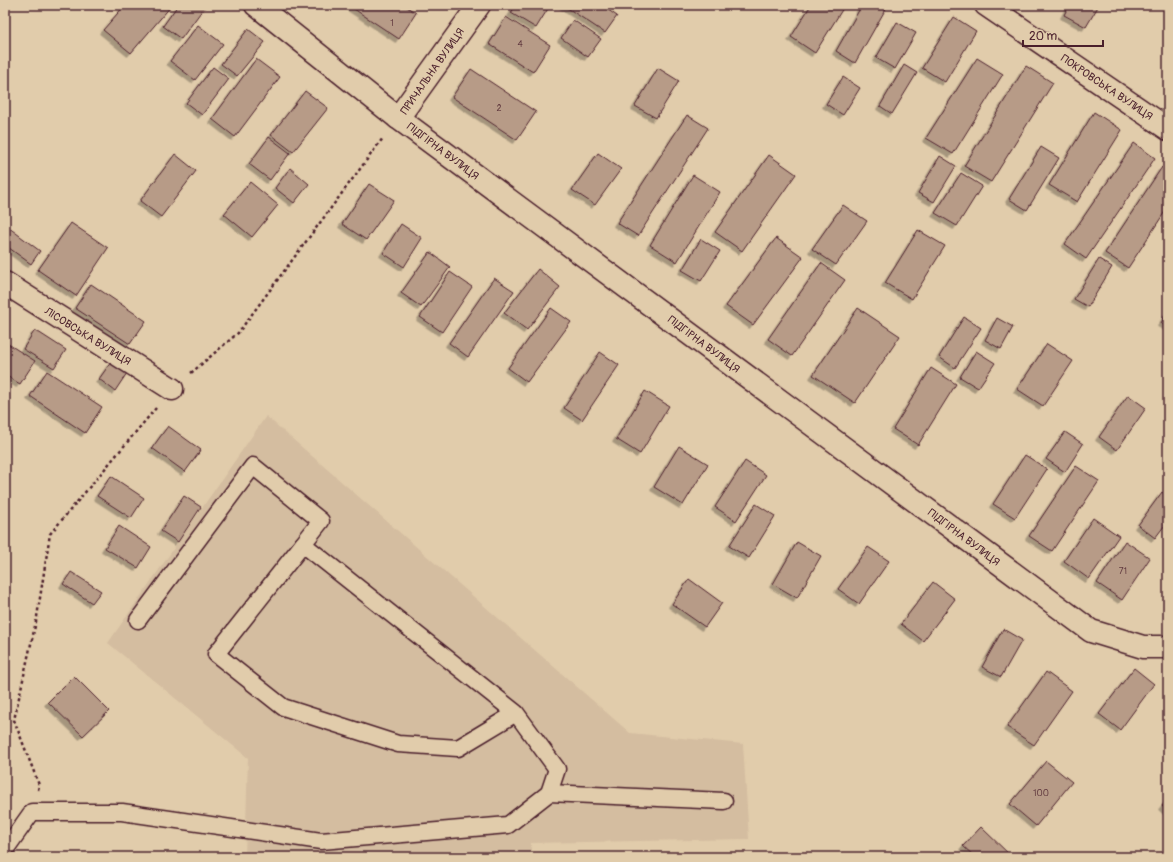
<svg xmlns="http://www.w3.org/2000/svg" width="1173" height="862" font-family="Pangolin,sans-serif">
<style>
.built{fill:#d4bda0}
.building{fill:#b79b87;stroke:#4a1f2b;filter:url(#shadow)}
.lines{fill:none;stroke-linecap:round;stroke-linejoin:round}
.lane-casing{stroke:#4a1f2b;stroke-width:19}
.street-casing{stroke:#4a1f2b;stroke-width:25}
.secondary-casing{stroke:#4a1f2b;stroke-width:25}
.path{stroke:#4a1f2b;stroke-width:2.5;stroke-dasharray:3 3;stroke-linecap:butt}
.lane{stroke:#e1ccab;stroke-width:16}
.street{stroke:#e1ccab;stroke-width:22}
.secondary{stroke:#e1ccab;stroke-width:22}
.labels{text-anchor:middle;stroke-width:3.5;stroke-linejoin:round;paint-order:stroke}
.number-label{font-size:9px;fill:#653e42}
.street-label{font-size:11px;fill:#4a1f2b;stroke:#e1ccab}
</style>
<defs>
<filter id="shadow"><feDropShadow dx="-3.5" dy="3.5" stdDeviation="0" flood-color="#0004"/></filter>
</defs>
<rect width="100%" height="100%" fill="#e1ccab"/>
<filter id="ink" filterUnits="userSpaceOnUse"><feTurbulence type="fractalNoise" baseFrequency=".025" numOctaves="2"/><feDisplacementMap in="SourceGraphic" scale="8" xChannelSelector="R" yChannelSelector="G"/><feConvolveMatrix kernelMatrix="1 2 1 2 8 2 1 2 1" color-interpolation-filters="sRGB"/></filter>
<g filter="url(#ink)">
<polygon class="built" points="266,416 630,733 743,744 749,839 531,843 531,857 245,857 248,758 108,643"/>
<g class="building">
<polygon points="125,5 172,5 131,53 103,30"/>
<polygon points="178,5 206,5 181,39 163,26"/>
<polygon points="348,5 404,5 416,13 399,39"/>
<polygon points="516,5 547,5 549,7 536,28 511,13"/>
<polygon points="563,5 601,5 617,16 605,33"/>
<polygon points="811,5 845,5 815,53 791,37"/>
<polygon points="862,5 888,5 855,63 836,51"/>
<polygon points="1069,5 1099,5 1086,27 1064,15"/>
<polygon points="506,17 550,45 533,72 489,44"/>
<polygon points="954,17 976,31 945,82 922,68"/>
<polygon points="573,20 601,39 588,57 561,38"/>
<polygon points="897,22 916,33 895,69 876,58"/>
<polygon points="198,25 223,44 195,80 170,61"/>
<polygon points="248,29 265,42 237,76 221,64"/>
<polygon points="977,58 1003,74 953,154 926,138"/>
<polygon points="256,59 280,77 235,137 212,119"/>
<polygon points="904,65 917,73 892,114 880,106"/>
<polygon points="1026,66 1053,83 991,182 964,166"/>
<polygon points="213,67 229,79 202,115 186,103"/>
<polygon points="658,68 679,81 656,118 635,106"/>
<polygon points="471,69 536,112 517,140 452,97"/>
<polygon points="843,77 860,88 843,115 826,104"/>
<polygon points="305,91 328,108 293,152 271,135"/>
<polygon points="1094,112 1122,130 1077,202 1049,185"/>
<polygon points="687,115 708,128 638,236 617,223"/>
<polygon points="269,137 290,153 270,180 249,164"/>
<polygon points="1134,143 1155,158 1086,259 1065,244"/>
<polygon points="1041,147 1059,158 1027,210 1009,199"/>
<polygon points="598,153 621,169 595,205 572,190"/>
<polygon points="175,154 196,171 161,217 140,201"/>
<polygon points="769,155 796,174 742,251 715,232"/>
<polygon points="940,156 956,166 934,202 918,193"/>
<polygon points="1162,167 1168,171 1168,207 1128,268 1105,253"/>
<polygon points="290,168 309,184 294,203 275,188"/>
<polygon points="961,173 982,186 957,226 935,213"/>
<polygon points="693,175 720,192 677,262 650,245"/>
<polygon points="250,182 278,205 252,237 224,214"/>
<polygon points="369,184 394,200 366,240 342,224"/>
<polygon points="843,205 867,221 836,265 812,249"/>
<polygon points="71,223 108,248 76,296 38,270"/>
<polygon points="401,224 422,238 404,267 383,253"/>
<polygon points="8,227 40,251 31,264 5,245 5,231"/>
<polygon points="918,230 945,246 912,299 885,283"/>
<polygon points="776,238 803,257 753,325 726,306"/>
<polygon points="701,239 720,251 701,281 682,270"/>
<polygon points="430,252 450,267 421,307 401,293"/>
<polygon points="1099,259 1112,267 1088,307 1074,299"/>
<polygon points="821,263 845,280 792,356 768,339"/>
<polygon points="538,269 560,287 527,330 504,313"/>
<polygon points="450,272 472,287 442,332 420,317"/>
<polygon points="494,278 514,291 468,357 449,343"/>
<polygon points="91,284 146,321 130,344 75,308"/>
<polygon points="551,308 571,322 527,382 508,368"/>
<polygon points="858,308 900,336 855,403 813,375"/>
<polygon points="1168,311 1168,327 1161,323"/>
<polygon points="964,317 981,328 955,368 939,357"/>
<polygon points="997,318 1013,327 1001,349 985,340"/>
<polygon points="35,330 66,350 54,368 23,349"/>
<polygon points="5,342 35,361 20,384 5,375"/>
<polygon points="1047,344 1073,361 1043,406 1017,389"/>
<polygon points="976,351 995,363 978,388 960,377"/>
<polygon points="600,352 619,365 582,420 564,408"/>
<polygon points="111,362 127,373 115,391 99,379"/>
<polygon points="931,368 956,384 918,445 893,429"/>
<polygon points="47,371 102,407 85,433 30,396"/>
<polygon points="645,391 669,406 640,454 616,439"/>
<polygon points="1128,395 1146,408 1117,450 1099,437"/>
<polygon points="168,426 201,450 185,472 152,448"/>
<polygon points="1065,432 1083,444 1065,472 1046,459"/>
<polygon points="679,446 708,464 683,505 654,487"/>
<polygon points="1025,455 1047,469 1015,518 993,504"/>
<polygon points="745,461 766,475 736,521 715,507"/>
<polygon points="1076,466 1099,481 1052,551 1029,536"/>
<polygon points="111,476 144,498 131,518 97,496"/>
<polygon points="1162,492 1168,497 1168,521 1155,538 1138,525"/>
<polygon points="184,496 201,507 178,542 161,531"/>
<polygon points="756,504 775,516 749,558 729,546"/>
<polygon points="1093,518 1119,536 1089,579 1064,561"/>
<polygon points="119,526 151,547 138,568 105,548"/>
<polygon points="1125,541 1150,558 1122,600 1097,583"/>
<polygon points="797,542 821,556 797,598 773,584"/>
<polygon points="868,547 889,561 859,604 838,589"/>
<polygon points="71,572 101,591 92,603 63,584"/>
<polygon points="689,579 722,603 705,627 672,604"/>
<polygon points="933,582 955,599 923,641 901,624"/>
<polygon points="1003,629 1022,640 1001,677 982,667"/>
<polygon points="1134,668 1154,684 1120,730 1099,714"/>
<polygon points="1046,672 1072,691 1034,745 1007,727"/>
<polygon points="74,676 109,711 83,736 48,702"/>
<polygon points="1046,761 1072,782 1036,826 1010,804"/>
<polygon points="1168,799 1168,812 1162,806"/>
<polygon points="981,827 1012,857 975,857 963,846"/>
</g>
<g class="lines">
<defs>
<g id="lane">
<polyline points="138,620 253,466 321,521 303,544"/>
<polyline points="516,713 458,748 398,744 283,707 216,654 303,544 516,713 557,769 549,793"/>
<polyline points="5,850 32,812 122,812 321,841 508,825 549,793 724,801"/>
</g>
<g id="street">
<polyline points="256,5 398,118 1091,631 1143,647 1168,647"/>
<polyline points="398,118 479,5"/>
<polyline points="5,283 172,389"/>
</g>
<polyline id="secondary" points="986,5 1168,129"/>
</defs>
<use href="#lane" class="lane-casing"/>
<use href="#street" class="street-casing"/>
<use href="#secondary" class="secondary-casing"/>
<g class="path">
<polyline points="191,373 238,333 383,138"/>
<polyline points="38,790 39,785 14,720 37,617 50,534 156,408"/>
</g>
<use href="#lane" class="lane"/>
<use href="#street" class="street"/>
<use href="#secondary" class="secondary"/>
</g>
</g>
<g class="labels">
<g class="number-label">
<text x="392" y="26">1</text>
<text x="520" y="47">4</text>
<text x="499" y="111">2</text>
<text x="1123" y="574">71</text>
<text x="1041" y="796">100</text>
</g>
<g class="street-label">
<text transform="translate(432 71) rotate(-55)" y="4">ПРИЧАЛЬНА ВУЛИЦЯ</text>
<text transform="translate(1107 87) rotate(34)" y="4">ПОКРОВСЬКА ВУЛИЦЯ</text>
<text transform="translate(443 151) rotate(37)" y="4">ПІДГІРНА ВУЛИЦЯ</text>
<text transform="translate(88 336) rotate(32)" y="4">ЛІСОВСЬКА ВУЛИЦЯ</text>
<text transform="translate(704 344) rotate(37)" y="4">ПІДГІРНА ВУЛИЦЯ</text>
<text transform="translate(964 537) rotate(37)" y="4">ПІДГІРНА ВУЛИЦЯ</text>
</g>
</g>
<rect width="1173" height="862" fill="none" stroke="#e1ccab" stroke-width="20"/>
<rect x="10" y="10" width="1153" height="842" fill="none" stroke="#4a1f2b" stroke-width="1.5" filter="url(#ink)"/>
<path d="M1023 40v6h80v-6" fill="none" stroke="#4a1f2b" stroke-width="2"/>
<text x="1029" y="40" font-size="12" fill="#4a1f2b" stroke="#e1ccab" stroke-width="3" paint-order="stroke">20 m</text>
</svg>
